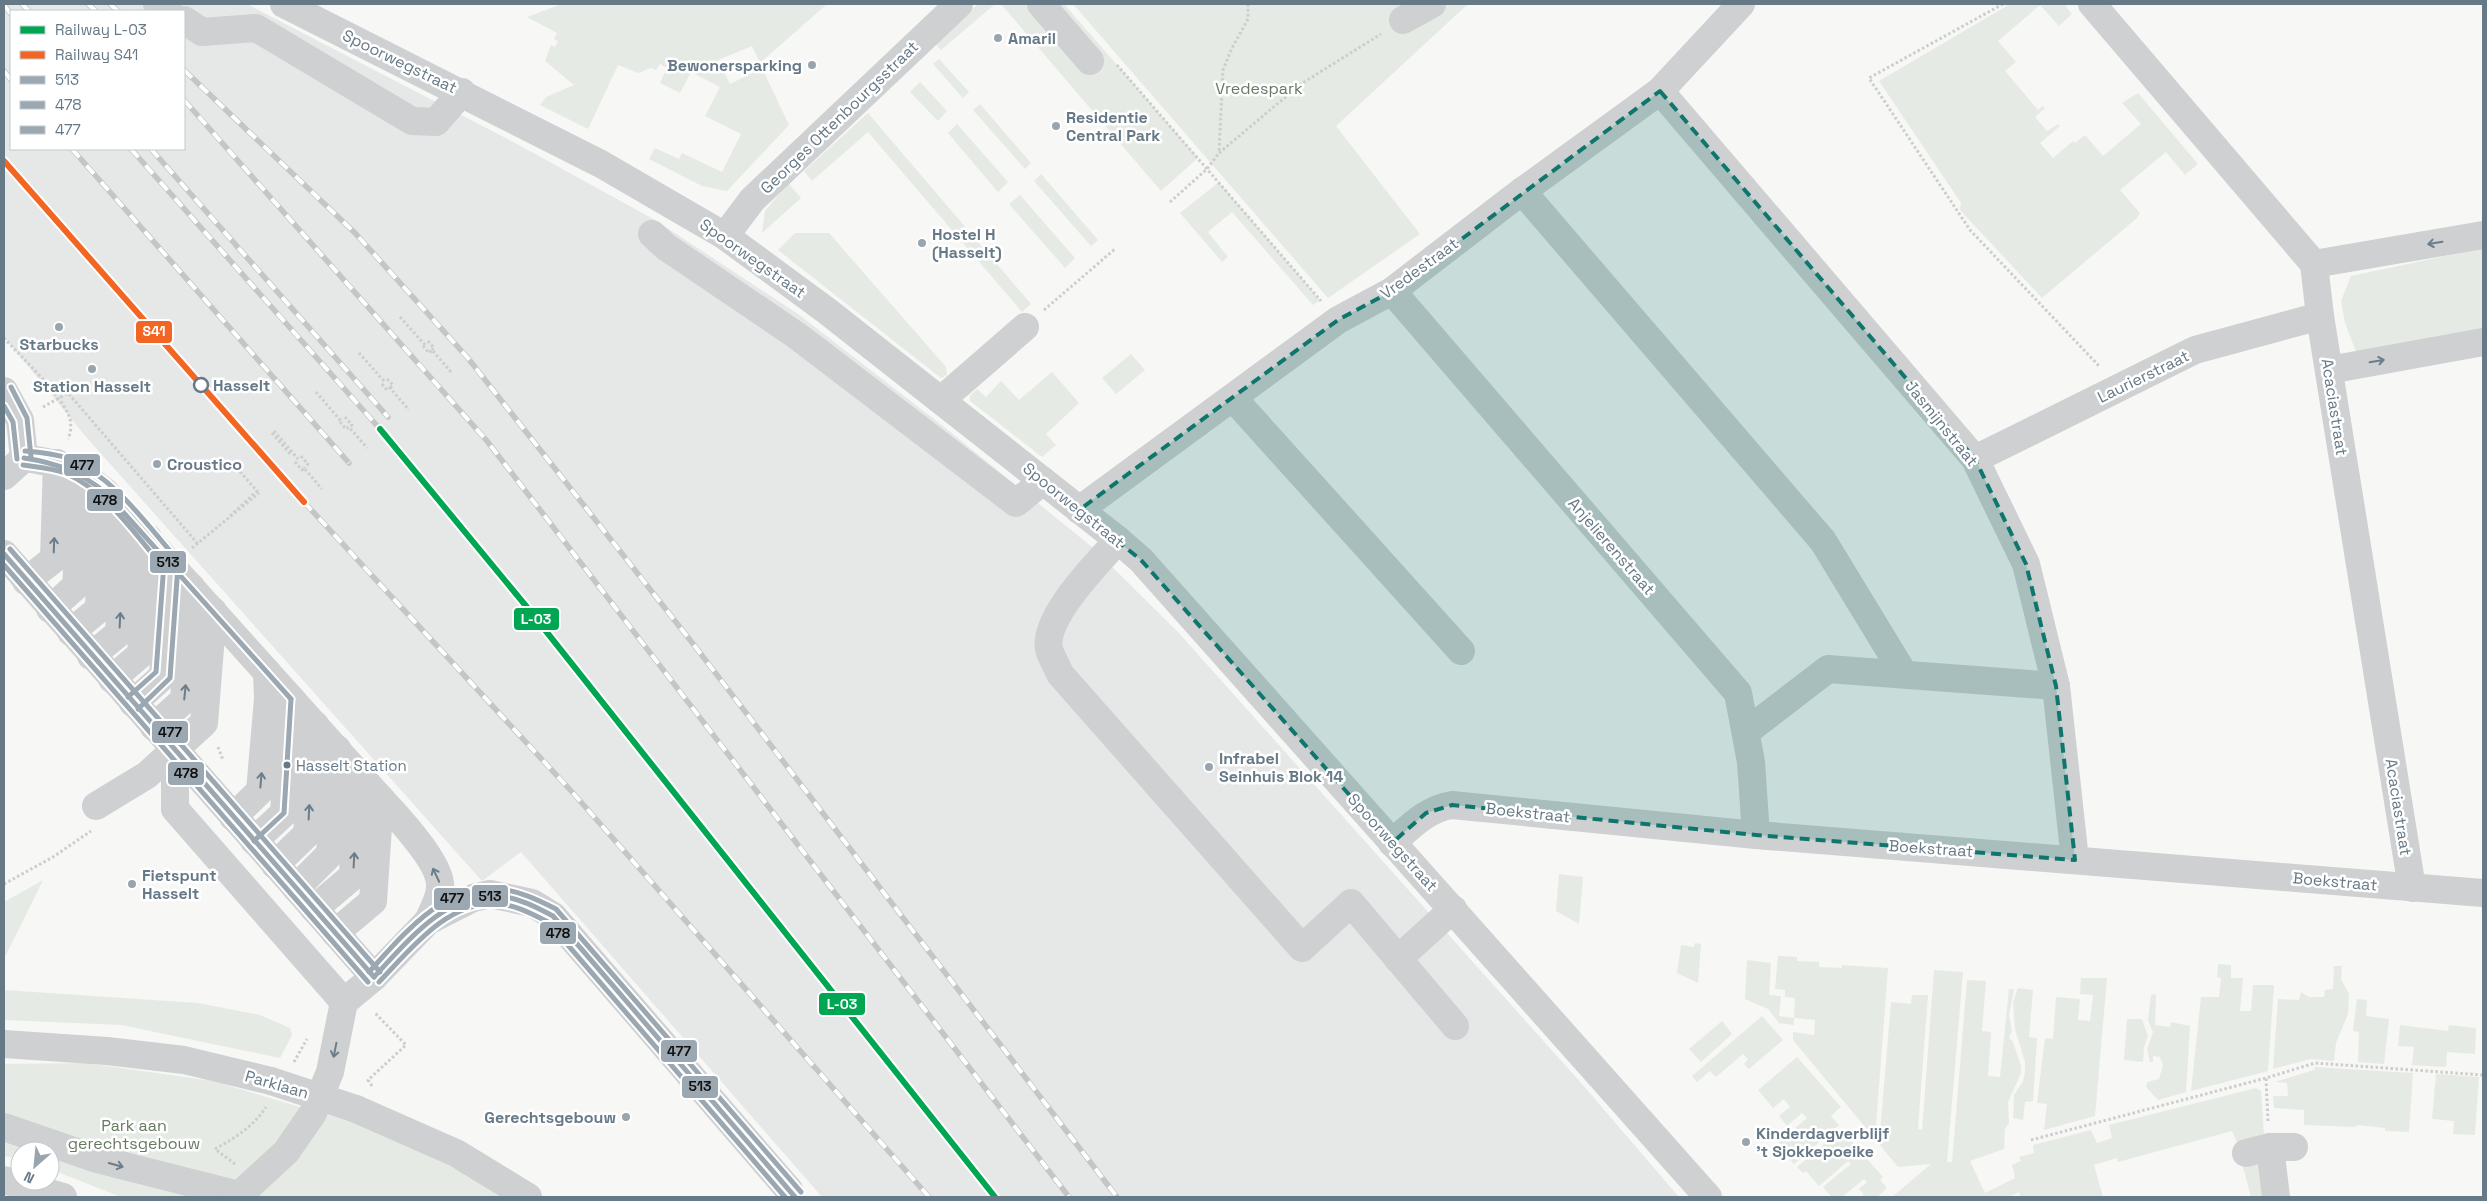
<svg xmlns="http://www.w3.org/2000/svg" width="2487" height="1201" font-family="'Space Grotesk',sans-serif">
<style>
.built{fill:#e6e7e7;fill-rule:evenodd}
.green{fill:#e6eae4}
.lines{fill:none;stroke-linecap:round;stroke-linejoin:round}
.path{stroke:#cccdcd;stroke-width:3;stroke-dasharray:2.5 2.5;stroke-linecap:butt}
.minor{stroke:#ced0d1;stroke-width:28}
.rail-casing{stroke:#c4c6c6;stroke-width:5.5}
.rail{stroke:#fff;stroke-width:4;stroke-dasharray:11;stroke-linecap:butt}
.minor-bridge{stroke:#ced0d1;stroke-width:28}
.bus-1-casing{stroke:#fff;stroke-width:9}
.bus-2-casing{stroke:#fff;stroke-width:9}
.bus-3-casing{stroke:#fff;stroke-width:9}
.bus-1{stroke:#9ca8b1;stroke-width:5}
.bus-2{stroke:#9ca8b1;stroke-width:5}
.bus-3{stroke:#9ca8b1;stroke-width:5}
.rail-1-casing{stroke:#fff;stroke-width:10}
.rail-2-casing{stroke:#fff;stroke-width:10}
.rail-1{stroke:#00a651;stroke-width:6}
.rail-2{stroke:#f26522;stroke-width:6}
.oneway{stroke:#6b7d8b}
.marked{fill:#0f766e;fill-opacity:0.2;stroke:#0f766e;stroke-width:4;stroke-dasharray:10 6;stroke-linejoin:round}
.poi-dot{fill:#99a5ae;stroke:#fff;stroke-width:2}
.stop-dot{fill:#fff;stroke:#667987;stroke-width:2.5}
.bus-dot{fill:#667987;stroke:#fff;stroke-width:2}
.labels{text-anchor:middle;stroke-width:5;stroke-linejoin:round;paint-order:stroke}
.bus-label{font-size:15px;fill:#667987;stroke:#fff;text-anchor:start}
.poi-label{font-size:16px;font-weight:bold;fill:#667987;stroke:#fff;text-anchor:start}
.street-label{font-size:16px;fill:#667987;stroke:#fff}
.park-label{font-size:16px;fill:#667961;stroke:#fff}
.stop-label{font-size:16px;font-weight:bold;fill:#667987;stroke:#fff;text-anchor:start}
.line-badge{stroke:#fff;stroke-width:2}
.badge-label{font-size:14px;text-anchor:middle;font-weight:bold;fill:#fff}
.pale-badge-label{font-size:14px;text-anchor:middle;font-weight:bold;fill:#111}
</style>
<rect width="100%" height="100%" fill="#f7f7f6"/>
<path class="built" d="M4,4H247L519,145L655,220L798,314L943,426L1092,547L1177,631L1582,1084L1679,1197H822L521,852L482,881L87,438L4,337ZM11,11H184V149H11Z"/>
<g class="green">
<polygon points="562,4 827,4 760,63 752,46 718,60 730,84 762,68 789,125 727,191 702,186 649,159 655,148 679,159 682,153 722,172 741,134 705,116 720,87 691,72 680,93 660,83 667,68 660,64 656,70 651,68 638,73 618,65 588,129 540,105 546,97 574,85 545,61 551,45 555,47 558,41 554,39 557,33 527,17"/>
<polygon points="978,4 995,4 941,50 934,42"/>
<polygon points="1001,4 1064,4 1198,158 1161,191"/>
<polygon points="1073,4 1468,4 1336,126 1420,234 1328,298"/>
<polygon points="2010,4 2064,4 2072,14 2059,26 2040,5 1998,41 2016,62 2005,71 2038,110 2043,106 2045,108 2035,117 2047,131 2058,124 2060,126 2040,143 2053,158 2073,141 2075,143 2085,135 2103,156 2141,124 2122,103 2138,93 2198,164 2185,175 2166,152 2120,190 2140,213 2137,218 2042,298 1960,210 1961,203 1879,81"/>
<polygon points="939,59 969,92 963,98 933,64"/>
<polygon points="920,82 947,111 938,121 910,92"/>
<polygon points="980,104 1031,163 1025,169 973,110"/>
<polygon points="868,113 1031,304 1022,312 868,132 812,181 804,171"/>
<polygon points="957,124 1008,182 998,192 948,133"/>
<polygon points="1041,174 1098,240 1091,246 1034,181"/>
<polygon points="1219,182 1320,300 1313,305 1232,212 1208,232 1228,257 1222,262 1180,213"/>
<polygon points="788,183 801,198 762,233 765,211"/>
<polygon points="1020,195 1075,258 1065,268 1009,204"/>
<polygon points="795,233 829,233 946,367 947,375 941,378 778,250"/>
<polygon points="2483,248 2483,332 2357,354 2345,323 2341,301 2351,276"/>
<polygon points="1131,354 1145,370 1116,394 1102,378"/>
<polygon points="1052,372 1079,403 1046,434 1056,445 1042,457 970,401 970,396 977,389 986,397 1001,381 1019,400"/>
<polygon points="1559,874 1583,877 1579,924 1556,911"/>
<polygon points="43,880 4,959 4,902"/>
<polygon points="1695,943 1701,944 1698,983 1677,973 1681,945 1694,947"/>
<polygon points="1778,956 1797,957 1797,961 1819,962 1819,967 1842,968 1842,965 1888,968 1875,1139 1793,1040 1793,1032 1814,1035 1815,1020 1794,1018 1794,1025 1779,1023 1768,1009 1745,999 1747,960 1771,963 1769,995 1781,996 1779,1016 1794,1018 1795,998 1785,997 1785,990 1775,989"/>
<polygon points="2218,964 2231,965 2231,978 2243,978 2240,1011 2251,1011 2253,985 2274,985 2268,1071 2191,1091 2201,997 2219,997 2221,978 2217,977"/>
<polygon points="2334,966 2342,966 2341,979 2349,994 2348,1014 2336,1043 2334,1061 2311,1059 2273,1069 2278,999 2299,1000 2301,992 2309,997 2324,997 2325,990 2333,989"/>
<polygon points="1934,970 1963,972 1947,1162 1952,1162 1967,980 1986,981 1982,1031 1991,1032 1988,1076 2000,1077 2009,989 2014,989 2009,1015 2012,1031 2009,1038 2013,1042 2021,1066 2021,1073 2008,1102 2009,1123 2005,1129 2004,1149 1970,1161 1985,1193 2015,1178 2012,1165 2021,1161 2019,1157 2034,1153 2033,1145 2091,1130 2097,1143 2112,1138 2109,1125 2256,1088 2261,1091 2264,1135 2237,1142 2232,1131 2118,1162 2117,1158 2094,1165 2103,1197 2020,1197 2019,1192 2009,1197 1892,1197 1931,1164 1898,1167 1879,1144 1891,1002 1911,1004 1912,995 1928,995 1918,1129 1922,1130"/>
<polygon points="2081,978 2107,978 2095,1116 2044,1130 2047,1104 2037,1103 2045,1038 2053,1039 2056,997 2080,999 2078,1020 2090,1021 2093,995 2080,994"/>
<polygon points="2018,988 2033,990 2029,1037 2037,1038 2033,1101 2025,1102 2023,1120 2013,1118 2014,1095 2023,1081 2025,1072 2025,1062 2015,1029 2013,1002"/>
<polygon points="4,990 198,1003 260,1015 290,1028 292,1035 280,1058 121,1025 4,1020"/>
<polygon points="2156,994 2155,1025 2170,1027 2171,1022 2190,1026 2186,1092 2158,1100 2146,1087 2147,1082 2159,1079 2163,1065 2160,1057 2153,1056 2153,1062 2150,1062 2147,1049 2153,1032 2148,1020 2151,995"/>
<polygon points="2357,999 2367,1000 2366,1016 2389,1019 2384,1064 2358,1062 2359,1032 2353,1031"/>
<polygon points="1762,1016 1783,1040 1749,1069 1744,1064 1748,1059 1743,1054 1716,1077 1710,1071 1697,1082 1692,1076"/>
<polygon points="2127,1019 2142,1019 2148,1036 2144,1047 2143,1062 2124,1060"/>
<polygon points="1722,1021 1732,1034 1701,1062 1689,1049"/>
<polygon points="2400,1025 2448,1031 2449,1025 2476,1028 2475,1054 2447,1052 2446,1067 2412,1065 2414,1047 2398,1046"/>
<polygon points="1797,1057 1841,1107 1831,1116 1839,1125 1794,1164 1787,1156 1789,1153 1779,1142 1807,1118 1802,1113 1787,1126 1779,1116 1790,1107 1784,1099 1773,1108 1758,1090"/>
<polygon points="86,1063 213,1081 351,1122 421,1150 507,1197 121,1197 50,1169 50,1151 20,1151 20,1159 4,1156 4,1064"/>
<polygon points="2315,1067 2413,1073 2409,1132 2385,1131 2385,1128 2357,1125 2356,1127 2304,1125 2304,1110 2274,1108 2273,1096 2288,1096 2287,1083 2275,1082 2314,1070"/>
<polygon points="2436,1074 2479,1077 2475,1135 2453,1134 2454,1121 2432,1119"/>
<polygon points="1841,1130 1883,1177 1880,1180 1887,1188 1877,1197 1861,1197 1864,1194 1859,1189 1867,1182 1864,1179 1842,1197 1832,1197 1823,1187 1851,1164 1848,1161 1819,1186 1806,1171 1803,1173 1797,1167"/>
<polygon points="2258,1161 2265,1197 2251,1197 2242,1163"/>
</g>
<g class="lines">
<g class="path">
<polyline points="1248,4 1248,19 1232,48 1223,70 1219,153 1301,84 1381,34"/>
<polyline points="2003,4 1869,78 1970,230 2100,367"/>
<polyline points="1117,65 1321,301"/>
<polyline points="1170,202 1207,169 1219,153"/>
<polyline points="1044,310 1115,249"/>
<polyline points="400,317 425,345"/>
<path d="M4,338C22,358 59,392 69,416C72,423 71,433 68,439"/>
<polyline points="428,341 434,348 432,350"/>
<polyline points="423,346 429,353 432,350 451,372"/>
<polyline points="359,353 384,381"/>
<polyline points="387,379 393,385 390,388"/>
<polyline points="382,384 387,390 390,388 409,410"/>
<polyline points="316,392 341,421"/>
<polyline points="43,407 68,393 198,544"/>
<polyline points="345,417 352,425 349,427"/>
<polyline points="340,422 346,429 349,427 367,448"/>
<polyline points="274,431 298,459"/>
<polyline points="272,433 291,455"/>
<polyline points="301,456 308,464 304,468"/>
<polyline points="295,462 302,470 304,468 322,489"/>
<polyline points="230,516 257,491 235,466"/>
<polyline points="192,548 259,493"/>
<polyline points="218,747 223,760"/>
<polyline points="4,884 53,857 91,831"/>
<polyline points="294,1062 307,1039"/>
<polyline points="372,1086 368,1080 406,1045 375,1013"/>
<polyline points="2268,1121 2266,1078 2315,1063 2483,1075"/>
<polyline points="2031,1140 2266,1078"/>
<path d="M235,1164L215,1149C235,1138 253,1127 266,1107"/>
</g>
<g class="minor">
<polyline points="157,4 169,11"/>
<polyline points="284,4 601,164 725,236 827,311 1118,540 1141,560 1708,1197"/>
<polyline points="1041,4 1090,61"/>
<polyline points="2092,4 2314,264 2320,316 2412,888"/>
<polyline points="184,20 202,32 256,28 412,121 436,122 462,92"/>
<polyline points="1403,20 1432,4"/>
<polyline points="1660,91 1975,459 2026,564 2056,686 2075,860"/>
<polyline points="1522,191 1823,541 1904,674"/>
<polyline points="652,234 666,247 796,335 1016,503 1043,481"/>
<polyline points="725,236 752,200 959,4"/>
<polyline points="2314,264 2483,235"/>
<polyline points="1392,291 1738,693 1751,762 1756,835"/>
<polyline points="2329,370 2483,342"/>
<polyline points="4,391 20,420 24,458"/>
<polyline points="1233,398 1461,651"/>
<polyline points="941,400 1025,327"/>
<path d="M24,458C64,464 75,467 106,493L380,798C396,815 439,861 440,884C441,896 433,910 428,921"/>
<polyline points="1975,459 2195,350 2320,316"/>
<polyline points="4,476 24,458"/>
<polyline points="1079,510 1338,320 1392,291 1513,198 1660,91 1741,4"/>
<path d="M1118,540C1097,564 1043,617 1049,649C1051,657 1057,666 1060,674L1302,948L1351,903L1455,1026"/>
<polyline points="4,554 374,977"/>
<polyline points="26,581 54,559 57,463"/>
<polyline points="50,609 76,586 83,474"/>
<polyline points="71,632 99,609 102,518 106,493"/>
<polyline points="91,656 119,633 126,515"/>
<polyline points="112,679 141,654 148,538"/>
<polyline points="133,703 163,676 171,564"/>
<polyline points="154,727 184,700 191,587"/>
<polyline points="1746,732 1828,669 2056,686"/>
<polyline points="175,750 175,809 344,1002"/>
<polyline points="96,806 147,775 204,723 213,611"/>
<polyline points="233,817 260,791 268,699 267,672"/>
<polyline points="254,841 284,813 291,699"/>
<path d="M1392,843C1411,826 1427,809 1452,805L1756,835L2483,893"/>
<polyline points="275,865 307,834 315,725"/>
<polyline points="296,888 330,854 337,749"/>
<polyline points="314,909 353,876 358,772"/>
<polyline points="335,933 373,901 380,798"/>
<polyline points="1398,959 1453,909"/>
<polyline points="4,1044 107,1051 184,1060 271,1081"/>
<polyline points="356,1109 456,1153 528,1197"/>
<polyline points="4,1127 97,1159 239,1195"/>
<polyline points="2246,1153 2270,1147"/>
<polyline points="4,1180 63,1197"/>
<polyline points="237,1197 286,1152 313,1113 330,1072 344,1002 374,977 428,921 473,898 490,894 532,903 553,916 789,1190"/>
<polyline points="2276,1197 2270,1147 2294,1147"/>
</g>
<defs>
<g id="rail">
<polyline points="22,4 29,11"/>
<polyline points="88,4 96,11"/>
<polyline points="110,4 118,11"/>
<polyline points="4,5 11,14"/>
<polyline points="184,70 355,233 467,357 694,645 1117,1197"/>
<polyline points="4,71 11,80"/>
<polyline points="184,100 487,441 1069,1197"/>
<polyline points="72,149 349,463"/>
<polyline points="131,149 380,429"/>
<polyline points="151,149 388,417"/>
<polyline points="304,502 573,793 929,1197"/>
</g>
</defs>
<use href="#rail" class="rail-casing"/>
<use href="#rail" class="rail"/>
<polyline class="minor-bridge" points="271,1081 356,1109"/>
<defs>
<g id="bus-1">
<path d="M24,458C57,463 80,472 106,493L291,699"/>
<polyline points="4,554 374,977"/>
<polyline points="254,841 284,813 291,699"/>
<path d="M374,977C406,943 447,891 499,896C519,898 536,907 553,916L795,1197"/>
</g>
<g id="bus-2">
<polyline points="4,406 13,422 17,459"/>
<path d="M23,465C37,467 52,468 65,473C107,491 136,536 165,569"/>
<polyline points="4,565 368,982"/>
<polyline points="138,709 170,678 178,565"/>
<path d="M379,982C410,950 448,900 498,904C516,905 532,914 548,922L785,1197"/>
</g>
<g id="bus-3">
<polyline points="11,387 27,418 31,457"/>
<path d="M25,451C40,452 56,454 70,459C115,478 146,524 177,559"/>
<polyline points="10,549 380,972"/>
<polyline points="128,697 156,672 164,563"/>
<path d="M369,972C402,936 444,883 499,889C520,891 538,900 556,909L801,1192"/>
</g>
</defs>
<use href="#bus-1" class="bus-1-casing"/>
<use href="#bus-2" class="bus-2-casing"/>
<use href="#bus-3" class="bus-3-casing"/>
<use href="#bus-1" class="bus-1"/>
<use href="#bus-2" class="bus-2"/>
<use href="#bus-3" class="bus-3"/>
<defs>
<polyline id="rail-1" points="380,429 526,606 995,1197"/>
<polyline id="rail-2" points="4,161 304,502"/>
</defs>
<use href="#rail-1" class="rail-1-casing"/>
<use href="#rail-2" class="rail-2-casing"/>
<use href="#rail-1" class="rail-1"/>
<use href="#rail-2" class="rail-2"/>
</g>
<defs><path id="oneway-shaft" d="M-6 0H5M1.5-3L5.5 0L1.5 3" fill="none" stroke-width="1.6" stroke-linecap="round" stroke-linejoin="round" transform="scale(1.25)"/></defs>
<g class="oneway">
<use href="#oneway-shaft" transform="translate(2435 243) rotate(171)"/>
<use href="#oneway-shaft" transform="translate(2377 361) rotate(-10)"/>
<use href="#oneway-shaft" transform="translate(54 545) rotate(-88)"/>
<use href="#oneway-shaft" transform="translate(120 620) rotate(-87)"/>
<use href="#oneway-shaft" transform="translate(185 692) rotate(-84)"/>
<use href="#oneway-shaft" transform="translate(261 780) rotate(-85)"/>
<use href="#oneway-shaft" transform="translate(309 812) rotate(-87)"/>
<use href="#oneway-shaft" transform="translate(354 860) rotate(-87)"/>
<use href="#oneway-shaft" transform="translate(436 875) rotate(-115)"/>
<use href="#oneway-shaft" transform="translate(335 1050) rotate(101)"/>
<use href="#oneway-shaft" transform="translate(116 1165) rotate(16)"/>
</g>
<path class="marked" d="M1660,91L1975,459L2026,564L2056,686L2075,860L1756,835L1452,805L1426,813L1392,843L1141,560L1079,510L1338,320L1392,291Z"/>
<g class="poi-dot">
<circle cx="998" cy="38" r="5"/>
<circle cx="812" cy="65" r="5"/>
<circle cx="1056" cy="126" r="5"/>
<circle cx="922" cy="243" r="5"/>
<circle cx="59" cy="327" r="5"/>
<circle cx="92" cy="369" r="5"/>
<circle cx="157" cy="464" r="5"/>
<circle cx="1209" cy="767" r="5"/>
<circle cx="132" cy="884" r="5"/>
<circle cx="626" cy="1117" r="5"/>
<circle cx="1746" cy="1142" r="5"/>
</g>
<circle class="stop-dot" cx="201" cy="385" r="7"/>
<circle class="bus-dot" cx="287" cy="765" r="4.5"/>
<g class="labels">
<g class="bus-label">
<text x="296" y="771">Hasselt Station</text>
</g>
<g class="poi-label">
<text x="1008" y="44">Amaril</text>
<text x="802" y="71" text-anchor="end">Bewonersparking</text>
<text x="1066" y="123">Residentie<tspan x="1066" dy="18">Central Park</tspan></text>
<text x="932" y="240">Hostel H<tspan x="932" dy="18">(Hasselt)</tspan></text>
<text x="59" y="350" text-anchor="middle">Starbucks</text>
<text x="92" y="392" text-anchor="middle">Station Hasselt</text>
<text x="167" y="470">Croustico</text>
<text x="1219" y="764">Infrabel<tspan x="1219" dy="18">Seinhuis Blok 14</tspan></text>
<text x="142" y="881">Fietspunt<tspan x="142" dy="18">Hasselt</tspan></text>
<text x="616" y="1123" text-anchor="end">Gerechtsgebouw</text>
<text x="1756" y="1139">Kinderdagverblijf<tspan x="1756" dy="18">'t Sjokkepoeike</tspan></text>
</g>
<g class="street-label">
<text transform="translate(400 61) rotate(26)" y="6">Spoorwegstraat</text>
<text transform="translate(839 117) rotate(-44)" y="6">Georges Ottenbourgsstraat</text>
<text transform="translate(753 258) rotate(35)" y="6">Spoorwegstraat</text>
<text transform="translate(1419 268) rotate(-36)" y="6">Vredestraat</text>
<text transform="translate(2143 376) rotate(-26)" y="6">Laurierstraat</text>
<text transform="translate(2335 407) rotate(81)" y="6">Acaciastraat</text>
<text transform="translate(1942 423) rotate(51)" y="6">Jasmijnstraat</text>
<text transform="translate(1074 505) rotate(39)" y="6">Spoorwegstraat</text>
<text transform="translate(1612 546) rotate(49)" y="6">Anjelierenstraat</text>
<text transform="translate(2399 807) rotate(81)" y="6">Acaciastraat</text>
<text transform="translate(1528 812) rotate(6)" y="6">Boekstraat</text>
<text transform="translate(1393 842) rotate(48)" y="6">Spoorwegstraat</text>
<text transform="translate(1931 848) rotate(4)" y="6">Boekstraat</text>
<text transform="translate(2335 881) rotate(5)" y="6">Boekstraat</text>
<text transform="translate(277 1084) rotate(16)" y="6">Parklaan</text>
</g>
<g class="park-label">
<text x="1259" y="94">Vredespark</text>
<text x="134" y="1131">Park aan<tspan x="134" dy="18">gerechtsgebouw</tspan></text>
</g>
<g class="stop-label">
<text x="213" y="391">Hasselt</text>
</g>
</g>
<g class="line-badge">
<rect x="135" y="320" width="38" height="24" rx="5" fill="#f26522"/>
<rect x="63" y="453" width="38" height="24" rx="5" fill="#9ca8b1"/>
<rect x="86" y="488" width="38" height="24" rx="5" fill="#9ca8b1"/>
<rect x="149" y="550" width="38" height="24" rx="5" fill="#9ca8b1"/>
<rect x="513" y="607" width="47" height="24" rx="5" fill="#00a651"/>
<rect x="151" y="720" width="38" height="24" rx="5" fill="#9ca8b1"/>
<rect x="167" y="761" width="38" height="25" rx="5" fill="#9ca8b1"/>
<rect x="471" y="884" width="38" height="24" rx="5" fill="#9ca8b1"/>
<rect x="433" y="887" width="38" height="24" rx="5" fill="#9ca8b1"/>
<rect x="539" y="921" width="38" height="24" rx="5" fill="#9ca8b1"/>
<rect x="818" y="992" width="48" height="24" rx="5" fill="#00a651"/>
<rect x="660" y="1039" width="38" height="24" rx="5" fill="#9ca8b1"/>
<rect x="681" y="1075" width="38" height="24" rx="5" fill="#9ca8b1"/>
</g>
<g class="badge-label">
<text x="154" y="336">S41</text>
<text x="536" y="624">L-03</text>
<text x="842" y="1009">L-03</text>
</g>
<g class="pale-badge-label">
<text x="82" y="470">477</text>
<text x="105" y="505">478</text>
<text x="168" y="567">513</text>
<text x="170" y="737">477</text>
<text x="186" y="778">478</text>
<text x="490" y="901">513</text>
<text x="452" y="903">477</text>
<text x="558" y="938">478</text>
<text x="679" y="1056">477</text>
<text x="700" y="1091">513</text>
</g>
<rect width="2487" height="1201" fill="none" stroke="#667987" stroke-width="10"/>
<rect x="10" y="10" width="175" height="140" fill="#ffffff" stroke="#c2c9cf"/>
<rect x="20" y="26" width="25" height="8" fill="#00a651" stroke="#c2c9cf"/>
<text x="55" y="35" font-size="15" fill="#667987">Railway L-03</text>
<rect x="20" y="51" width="25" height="8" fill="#f26522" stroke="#c2c9cf"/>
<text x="55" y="60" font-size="15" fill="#667987">Railway S41</text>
<rect x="20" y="76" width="25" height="8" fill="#9ca8b1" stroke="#c2c9cf"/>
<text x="55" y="85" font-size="15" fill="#667987">513</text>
<rect x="20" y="101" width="25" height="8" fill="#9ca8b1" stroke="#c2c9cf"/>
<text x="55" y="110" font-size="15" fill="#667987">478</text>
<rect x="20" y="126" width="25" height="8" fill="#9ca8b1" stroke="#c2c9cf"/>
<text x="55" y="135" font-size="15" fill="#667987">477</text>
<g transform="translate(35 1166) rotate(207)"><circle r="24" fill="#ffffff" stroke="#c2c9cf"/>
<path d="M0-4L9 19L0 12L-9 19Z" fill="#99a5ae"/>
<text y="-8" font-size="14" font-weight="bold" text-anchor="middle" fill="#667987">N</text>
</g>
</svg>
